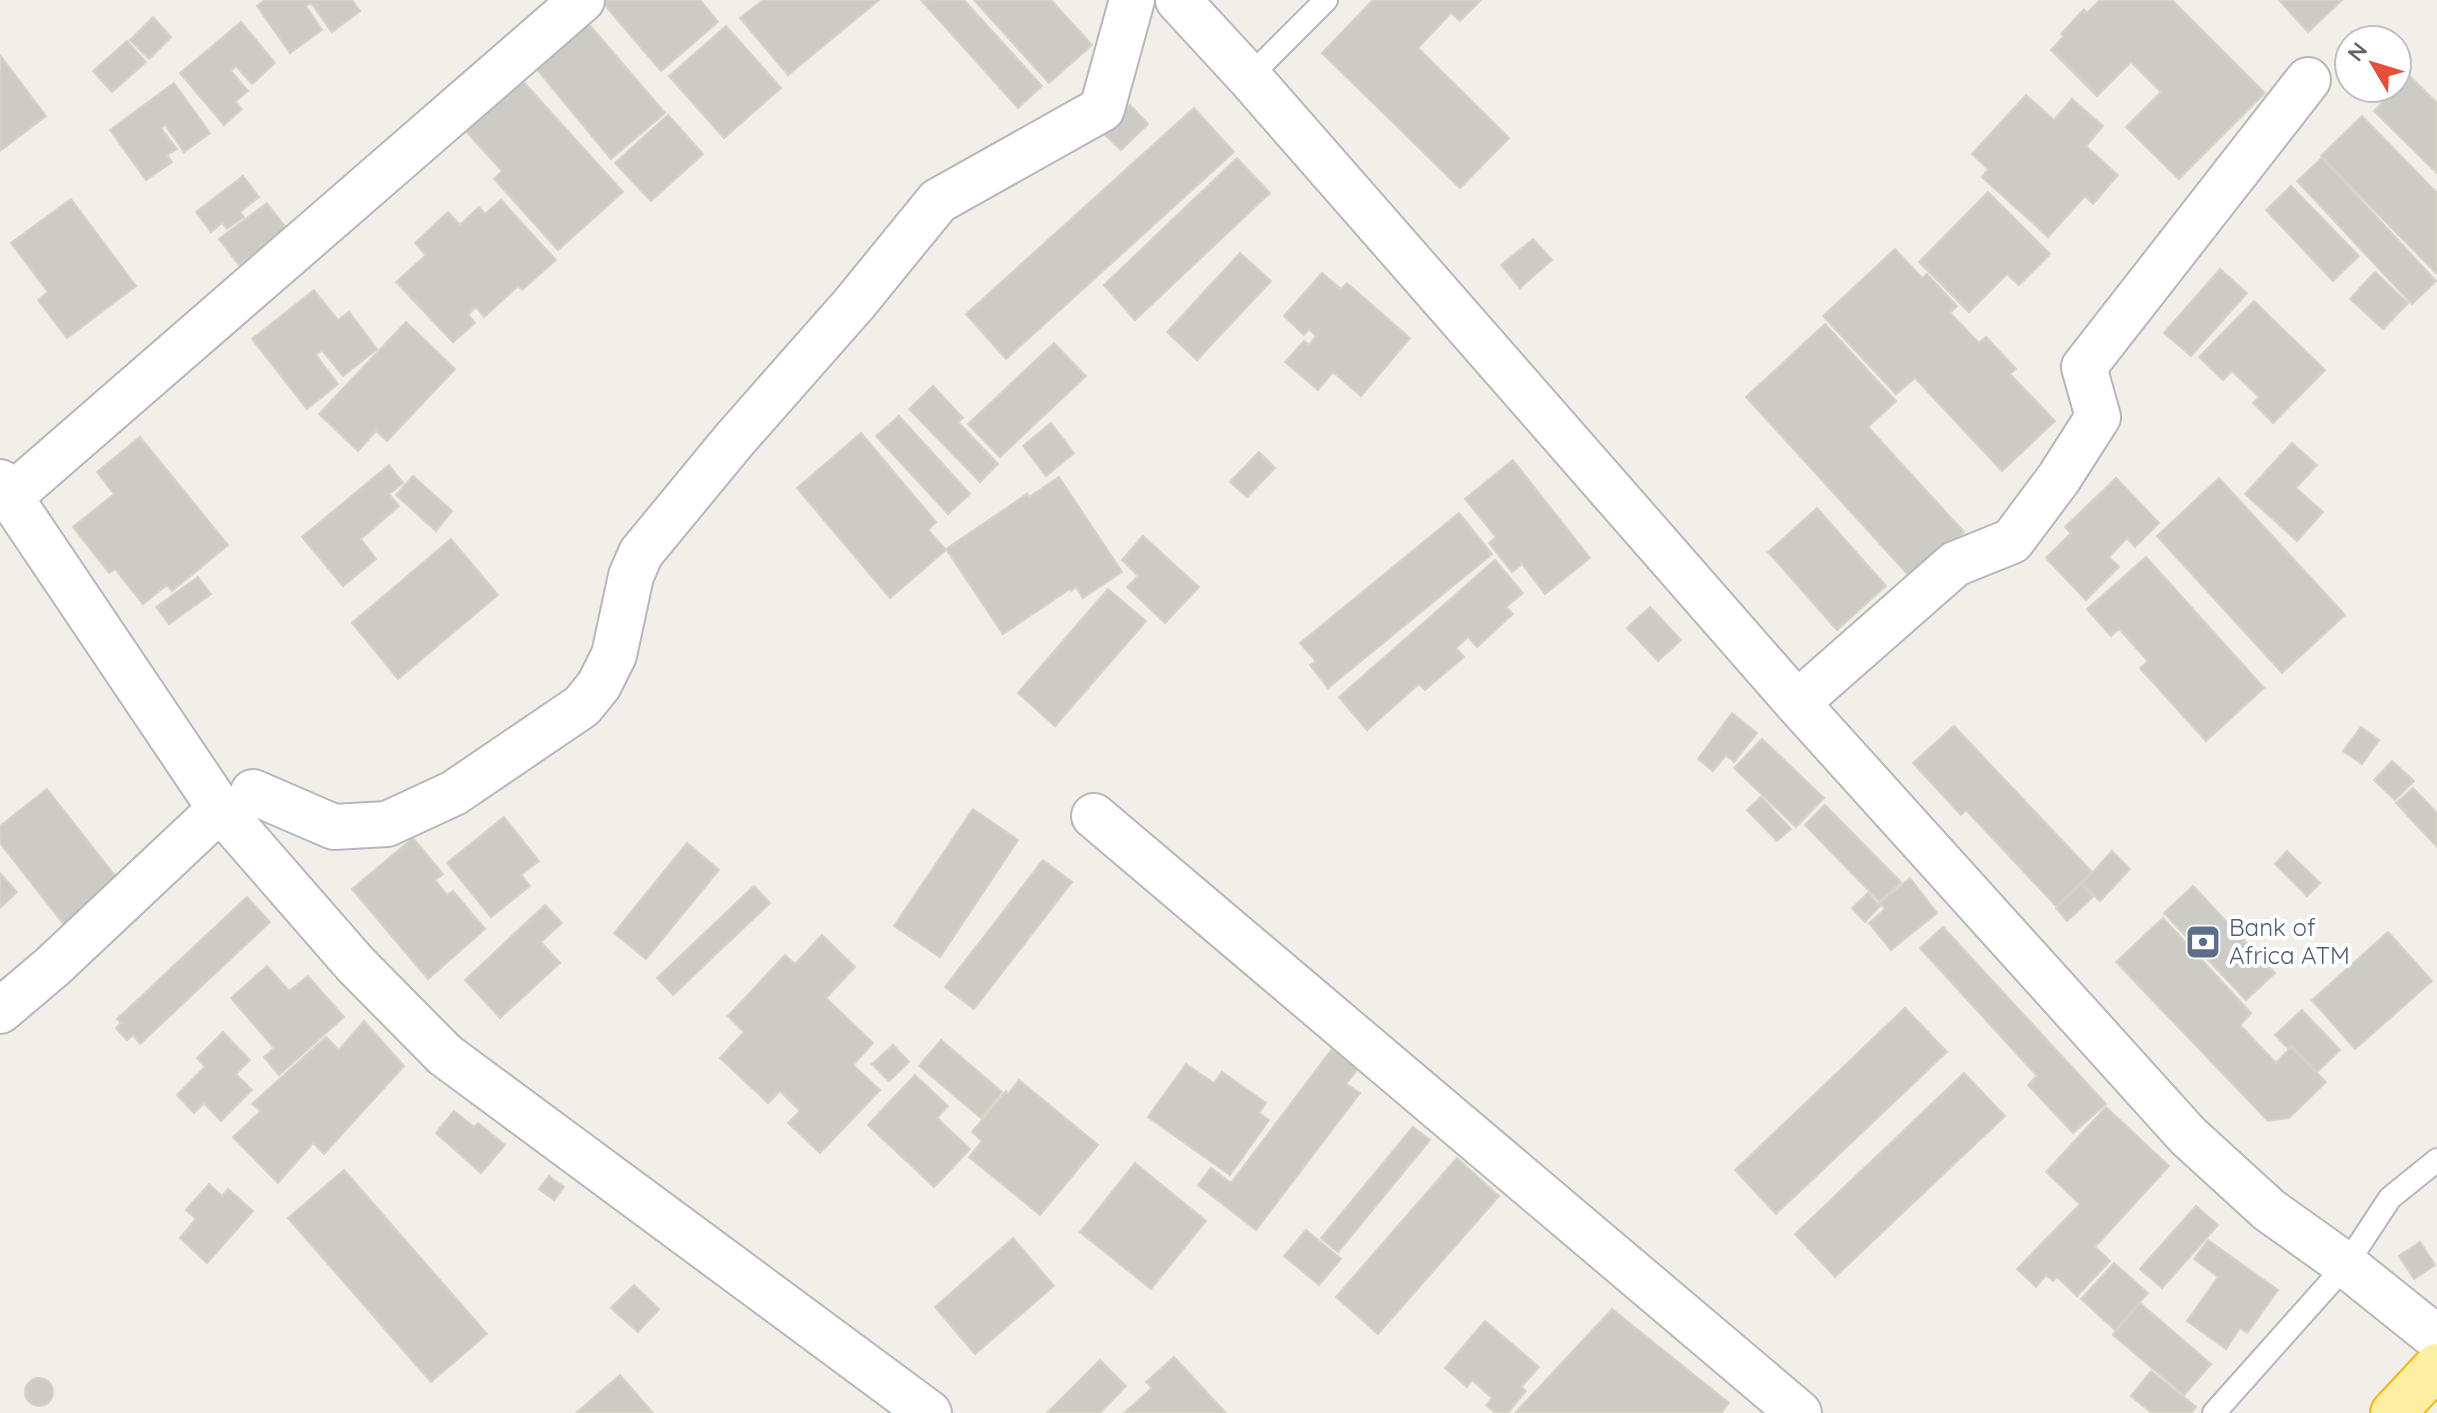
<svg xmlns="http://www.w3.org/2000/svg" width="2437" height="1413" font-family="Quicksand,sans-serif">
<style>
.building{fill:#cccbc4;stroke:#d6d2c6;stroke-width:2}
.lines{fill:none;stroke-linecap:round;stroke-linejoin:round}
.service-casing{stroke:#b5b7bc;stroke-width:26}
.minor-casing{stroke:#b5b7bc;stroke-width:48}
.trunk-casing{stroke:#f7b902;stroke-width:48}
.service{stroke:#fff;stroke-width:22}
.minor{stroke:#fff;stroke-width:44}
.trunk{stroke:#fdefa2;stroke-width:44}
.labels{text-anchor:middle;stroke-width:8;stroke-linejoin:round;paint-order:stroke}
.service-label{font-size:24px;fill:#4e5e75;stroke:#fff;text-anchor:start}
</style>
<rect width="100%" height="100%" fill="#f1efe8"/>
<g class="building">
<polygon points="265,0 352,0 360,11 332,32 311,3 306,6 322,30 290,53 257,6"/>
<polygon points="606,0 700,0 718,22 661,71 603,3"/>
<polygon points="763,0 879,0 788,75 740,18"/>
<polygon points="921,0 964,0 1042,86 1018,108"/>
<polygon points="974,0 1051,0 1092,45 1049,83"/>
<polygon points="1373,0 1481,0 1460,21 1451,13 1418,48 1509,138 1460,188 1322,53"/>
<polygon points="2100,0 2172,0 2265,93 2179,179 2126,127 2161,92 2131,62 2097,96 2051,50 2064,36 2061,34 2084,9 2087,13"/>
<polygon points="2279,0 2342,0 2308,32"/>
<polygon points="153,17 171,37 149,59 130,40"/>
<polygon points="241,22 275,63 252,84 236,66 231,71 248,91 235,102 242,109 224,125 180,73"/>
<polygon points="587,22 665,113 611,159 534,66"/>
<polygon points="726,26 781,88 724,138 669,76"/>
<polygon points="127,41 146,62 112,92 93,71"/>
<polygon points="0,55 46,116 0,151"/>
<polygon points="2409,75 2437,103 2437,173 2374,111"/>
<polygon points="519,77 623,192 558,250 494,179 502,171 463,128"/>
<polygon points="174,83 210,133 184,152 165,125 161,128 177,149 167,155 172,162 146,180 110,130"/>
<polygon points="2026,95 2054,120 2072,99 2103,126 2086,146 2118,175 2093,204 2085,196 2048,237 1982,177 1988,169 1972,154"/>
<polygon points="1130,105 1148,124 1121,150 1102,132"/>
<polygon points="1194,108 1234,152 1006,359 966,314"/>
<polygon points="668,115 703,154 651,201 615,163"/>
<polygon points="2362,116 2437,193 2437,274 2321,156"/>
<polygon points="1237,158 1270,193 1135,320 1104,285"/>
<polygon points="2322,158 2436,281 2412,304 2297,181"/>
<polygon points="243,176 259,197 240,212 244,217 227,229 222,223 211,232 196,212"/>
<polygon points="2291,186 2359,256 2333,281 2266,210"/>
<polygon points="1988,192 2050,254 2019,285 2007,274 1969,312 1919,262"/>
<polygon points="71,199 136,286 67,338 38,300 48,292 11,243"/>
<polygon points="501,200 556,260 522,290 518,286 484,317 476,307 468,315 475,323 453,342 396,282 426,255 415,243 448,212 460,225 479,207 485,214"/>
<polygon points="267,203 287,229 239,265 219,239"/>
<polygon points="1533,239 1552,260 1520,288 1501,265"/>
<polygon points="1895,249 1922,278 1927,274 1957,306 1950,313 1979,343 1986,337 2016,369 2010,374 2055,421 2002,471 1915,378 1896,394 1823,316"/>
<polygon points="1240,253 1271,281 1197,360 1167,332"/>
<polygon points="2220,269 2247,293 2191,356 2164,333"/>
<polygon points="2375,272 2408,303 2383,329 2350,299"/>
<polygon points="1322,273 1341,289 1347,283 1410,338 1361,396 1333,372 1318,390 1285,362 1304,341 1309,345 1316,336 1309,329 1304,335 1284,316"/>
<polygon points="314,290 338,320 349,312 377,349 343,376 322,350 316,355 338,384 307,409 252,339"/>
<polygon points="2254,301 2325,370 2273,423 2253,403 2259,397 2232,371 2223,380 2199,357"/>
<polygon points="406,322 455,369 387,441 376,431 358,451 319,414"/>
<polygon points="1825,324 1896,401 1868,427 1964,532 1912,579 1746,397"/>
<polygon points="1054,343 1086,376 1000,457 968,424"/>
<polygon points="933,386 963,418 958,422 998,464 980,482 909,409"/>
<polygon points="899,416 970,494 948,514 876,436"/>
<polygon points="1051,423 1074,453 1046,476 1023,446"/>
<polygon points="861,433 936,522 928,530 946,550 890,598 797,488"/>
<polygon points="140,437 228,545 172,591 167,585 143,604 115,569 109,573 73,527 114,494 97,472"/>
<polygon points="2292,443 2317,465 2296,488 2323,512 2297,541 2245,494"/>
<polygon points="1259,452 1275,468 1247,497 1230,482"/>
<polygon points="1513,460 1590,558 1545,594 1522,564 1512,572 1489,543 1496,537 1465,499"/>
<polygon points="389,465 403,483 389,494 399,506 361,539 376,559 343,586 302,537"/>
<polygon points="413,476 452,511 436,531 396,495"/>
<polygon points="1059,477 1122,572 1083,598 1076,587 1071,591 1070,589 1003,634 946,549 1027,494 1029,497"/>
<polygon points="2116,478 2159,523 2135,547 2127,538 2109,557 2119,567 2086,600 2046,558 2071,533 2065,527"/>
<polygon points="2219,478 2345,615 2282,673 2157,536"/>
<polygon points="1817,508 1886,586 1837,630 1768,552"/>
<polygon points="1459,513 1492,554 1328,688 1310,665 1316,661 1300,643"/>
<polygon points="1143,536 1199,587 1165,623 1127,587 1138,576 1122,560"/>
<polygon points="451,539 498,595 398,679 352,623"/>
<polygon points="2146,557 2264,688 2206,741 2140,668 2148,661 2119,629 2111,636 2087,609"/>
<polygon points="1495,560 1523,593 1506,607 1513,614 1477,647 1468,637 1456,648 1464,657 1425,690 1419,684 1367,730 1339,697"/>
<polygon points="198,577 211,594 169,624 156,607"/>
<polygon points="1108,589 1146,621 1055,726 1018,693"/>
<polygon points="1650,607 1681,640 1658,661 1627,628"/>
<polygon points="1732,713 1757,733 1734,762 1726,755 1713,771 1698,759"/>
<polygon points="1954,726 2092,872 2056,906 1966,810 1961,815 1913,763"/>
<polygon points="2361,727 2379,740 2362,764 2343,751"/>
<polygon points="1762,739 1824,798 1796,827 1734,768"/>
<polygon points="2392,761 2414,781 2395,800 2374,780"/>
<polygon points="2413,788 2437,813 2437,847 2396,803"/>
<polygon points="47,789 124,887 69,931 0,843 0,826"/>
<polygon points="1761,797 1791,829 1777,841 1747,810"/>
<polygon points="1825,805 1901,882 1880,902 1805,825"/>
<polygon points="973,809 1018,840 940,957 894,926"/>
<polygon points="504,817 539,861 521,875 530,886 491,917 447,863"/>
<polygon points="413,838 443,874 435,880 447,895 453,891 485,929 428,979 352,889"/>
<polygon points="687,843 719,870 646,959 614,933"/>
<polygon points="2112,851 2130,869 2100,901 2082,884"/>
<polygon points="2287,851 2320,883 2307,896 2275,864"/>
<polygon points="1043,860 1072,882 974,1009 945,987"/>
<polygon points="0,873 17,892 0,908"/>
<polygon points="1910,878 1937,913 1891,950 1869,923 1885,909 1880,903"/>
<polygon points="2081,884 2093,897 2067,921 2056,908"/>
<polygon points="754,886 770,903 673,995 657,978"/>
<polygon points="2193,886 2275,973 2246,1000 2164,913"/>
<polygon points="1868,893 1880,906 1865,922 1852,908"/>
<polygon points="247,897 270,922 140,1044 133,1035 127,1040 116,1028 121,1023 117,1019"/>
<polygon points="545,905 562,923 541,942 560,963 500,1018 465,980"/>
<polygon points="2163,918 2251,1013 2240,1025 2276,1063 2291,1047 2326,1082 2289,1118 2268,1121 2116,962"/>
<polygon points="1943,927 2106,1104 2073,1133 2028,1085 2037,1076 1920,948"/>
<polygon points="2388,932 2432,981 2355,1049 2312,1000"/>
<polygon points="822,935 855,967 826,998 873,1043 853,1065 880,1090 820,1153 788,1123 800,1111 780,1091 768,1103 720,1058 744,1032 728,1016 785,955 795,964"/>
<polygon points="267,966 289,991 308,976 344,1017 279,1075 264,1057 274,1048 231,998"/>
<polygon points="1905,1008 1947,1052 1776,1214 1735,1170"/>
<polygon points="2302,1010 2340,1050 2317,1072 2291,1045 2289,1049 2275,1035"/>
<polygon points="364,1021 404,1066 324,1154 313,1143 278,1183 233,1137 261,1111 252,1104 326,1037 339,1050"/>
<polygon points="223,1032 250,1060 236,1074 252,1090 221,1121 204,1103 194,1113 177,1095 205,1067 197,1058"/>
<polygon points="941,1040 1002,1092 981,1118 919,1066"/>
<polygon points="893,1045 909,1062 889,1081 872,1064"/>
<polygon points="1332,1049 1358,1069 1346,1084 1360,1093 1256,1230 1198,1185 1211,1168 1231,1183"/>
<polygon points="1186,1064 1214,1083 1222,1072 1266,1103 1259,1113 1269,1120 1230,1175 1148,1117"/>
<polygon points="1964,1073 2005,1116 1835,1277 1795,1234"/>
<polygon points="915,1075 948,1106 937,1118 970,1149 934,1187 868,1125"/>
<polygon points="1019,1080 1098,1145 1040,1215 969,1157 982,1141 972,1132 1006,1091 1008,1094"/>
<polygon points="2106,1107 2169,1166 2095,1247 2110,1261 2077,1296 2057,1277 2053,1281 2046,1275 2036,1287 2017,1269 2080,1204 2046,1172"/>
<polygon points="454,1111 474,1127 478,1123 505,1145 481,1173 436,1133"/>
<polygon points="1413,1127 1430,1140 1338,1252 1321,1238"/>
<polygon points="1457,1158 1499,1196 1378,1334 1336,1297"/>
<polygon points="1135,1163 1206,1221 1151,1289 1080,1232"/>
<polygon points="344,1170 487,1334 431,1382 288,1218"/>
<polygon points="549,1176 564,1187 554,1200 539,1189"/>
<polygon points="209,1184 222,1196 228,1189 253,1211 207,1263 180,1238 196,1219 186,1210"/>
<polygon points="2196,1206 2218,1225 2162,1288 2140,1269"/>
<polygon points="1306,1230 1341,1259 1319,1285 1284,1256"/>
<polygon points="1013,1238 1054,1286 975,1354 935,1307"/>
<polygon points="2208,1240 2278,1290 2247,1333 2240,1328 2226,1349 2187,1321 2218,1277 2194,1259"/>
<polygon points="2420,1242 2435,1265 2414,1279 2399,1256"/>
<polygon points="2114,1263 2148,1293 2115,1330 2081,1299"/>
<polygon points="634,1285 659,1309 638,1332 611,1308"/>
<polygon points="2140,1303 2211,1364 2184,1395 2113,1335"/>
<polygon points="1612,1309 1729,1403 1721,1413 1515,1413"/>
<polygon points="1485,1321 1539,1367 1521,1387 1526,1391 1508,1413 1496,1413 1486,1405 1492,1398 1472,1380 1467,1387 1445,1368"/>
<polygon points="1174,1357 1226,1413 1124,1413 1152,1388 1146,1382"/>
<polygon points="1100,1360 1126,1386 1100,1413 1047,1413"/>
<polygon points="2151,1371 2196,1407 2191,1413 2152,1413 2131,1396"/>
<polygon points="620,1375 653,1413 576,1413"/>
<circle cx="39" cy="1392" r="14"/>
</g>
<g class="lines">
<defs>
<g id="service">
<polyline points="1249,77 1326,0"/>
<polyline points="2214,1413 2346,1265 2390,1198 2437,1160"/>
</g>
<g id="minor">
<polyline points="1178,0 1249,77 1797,703 2188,1136 2269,1210 2346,1265 2437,1338"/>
<polyline points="0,482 220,809 356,965 445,1055 929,1413"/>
<polyline points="11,496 582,0"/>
<polyline points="1797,703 1955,564 2012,541 2059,478 2098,417 2084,367 2308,80"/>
<polyline points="253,792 334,827 387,824 454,793 582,706 599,685 614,655 631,576 641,553 735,439 854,304 938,201 1102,109 1132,0"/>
<polyline points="1094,816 1799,1413"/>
<polyline points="0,1011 52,967 220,809"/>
</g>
<polyline id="trunk" points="2393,1413 2437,1366"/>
</defs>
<use href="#service" class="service-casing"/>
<use href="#minor" class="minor-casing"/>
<use href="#trunk" class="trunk-casing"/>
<use href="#service" class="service"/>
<use href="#minor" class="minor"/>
<use href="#trunk" class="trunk"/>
</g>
<defs>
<symbol id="bank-square" viewBox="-11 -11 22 22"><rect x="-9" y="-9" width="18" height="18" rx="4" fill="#5c6f8a" stroke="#fff"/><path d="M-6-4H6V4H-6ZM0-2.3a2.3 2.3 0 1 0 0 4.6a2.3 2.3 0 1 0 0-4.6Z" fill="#fff"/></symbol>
</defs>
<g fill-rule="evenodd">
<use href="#bank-square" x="2183" y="922" width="40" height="40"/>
</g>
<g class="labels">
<g class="service-label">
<text x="2229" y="936">Bank of<tspan x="2229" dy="28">Africa ATM</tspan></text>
</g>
</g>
<g transform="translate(2373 64) rotate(308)"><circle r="38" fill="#ffffff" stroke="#bfc0c3" stroke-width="2"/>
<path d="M0-6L14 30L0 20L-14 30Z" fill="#e84f36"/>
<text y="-12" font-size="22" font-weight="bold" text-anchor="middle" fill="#5f6268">N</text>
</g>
</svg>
